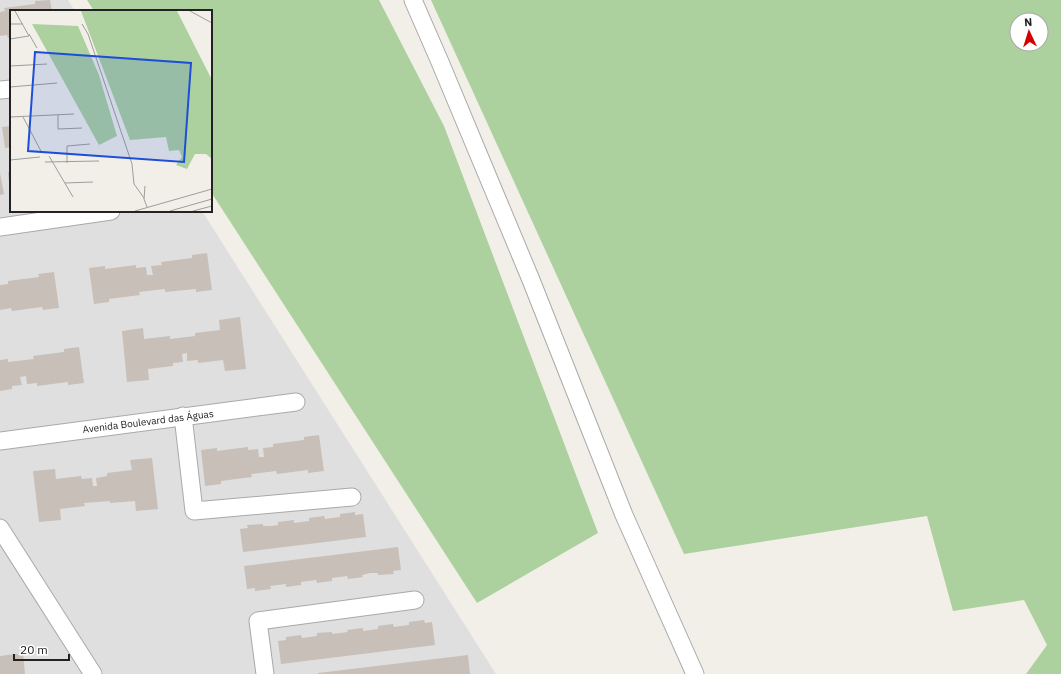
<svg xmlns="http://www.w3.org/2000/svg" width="1061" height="674" font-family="'IBM Plex Sans',sans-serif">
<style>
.residential{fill:#e0dfdf}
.forest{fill:#add19e;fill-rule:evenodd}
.building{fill:#c7bfb8}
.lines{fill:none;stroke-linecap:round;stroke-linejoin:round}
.minor-casing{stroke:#a9a9a9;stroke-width:19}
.minor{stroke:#fff;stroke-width:17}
.labels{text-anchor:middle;stroke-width:3;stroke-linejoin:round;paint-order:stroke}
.street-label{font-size:10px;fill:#222;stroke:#fff}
.inset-road{fill:none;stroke:#9f9d99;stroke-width:1}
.view{fill:#1d4ed8;fill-opacity:0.15;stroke:#1d4ed8;stroke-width:2}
.inset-edge{fill:none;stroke:#222;stroke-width:2}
</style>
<rect width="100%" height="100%" fill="#f2efe9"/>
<polygon class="residential" points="0,0 68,0 75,11 11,11 11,211 202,211 496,674 0,674"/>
<g class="forest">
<polygon points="87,0 379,0 444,126 598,533 477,603 211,192 211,11 94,11"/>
<path d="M431,0H1061V674H1026L1047,645L1024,600L953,611L927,516L684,554ZM1017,20H1041V44H1017Z"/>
</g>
<g class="building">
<polygon points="50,0 52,11 11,11 11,38 8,38 7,35 0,36 0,12 5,11 4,8 35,4 35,1"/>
<polygon points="11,126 11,147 5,148 2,127"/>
<polygon points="8,172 11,172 11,191 10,191"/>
<polygon points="0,173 4,194 0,195"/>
<polygon points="207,253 212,290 196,292 196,289 165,292 165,289 139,292 140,295 109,299 109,302 94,304 89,268 105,266 105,269 136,265 136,268 146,267 147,275 153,275 151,266 162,265 161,262 192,258 192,255"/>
<polygon points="54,272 59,308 43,310 42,307 12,311 11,308 0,310 0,285 8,284 8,281 39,277 38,274"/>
<polygon points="240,317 246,369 225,371 223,360 198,363 198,360 187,361 187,353 182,354 183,362 173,363 173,366 148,369 149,380 127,382 122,331 143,328 144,339 170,336 170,339 195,336 195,333 220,330 219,320"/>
<polygon points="79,347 84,383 68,385 68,382 37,386 37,383 27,384 26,376 20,377 22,385 12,386 12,389 0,391 0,360 8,359 8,362 34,359 33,356 64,352 64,349"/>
<polygon points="319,435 324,471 308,473 308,470 277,474 276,471 251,474 252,477 221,481 221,484 205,486 201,450 217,448 217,451 248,447 248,450 258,449 259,457 264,457 263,448 273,447 273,444 304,440 304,437"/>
<polygon points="152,458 158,509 136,511 135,501 110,503 110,501 84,503 85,506 60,509 61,520 39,522 33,471 55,469 56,479 81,476 82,479 92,478 93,486 97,486 96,478 107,476 107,473 132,470 130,460"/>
<polygon points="355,512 355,515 363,514 366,537 243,552 240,529 248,528 247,525 263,524 263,526 271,526 278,525 278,522 294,520 294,523 309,521 309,518 324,516 325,519 340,517 340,514"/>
<polygon points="398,547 401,570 393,571 394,574 378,575 378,573 370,573 362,575 363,577 348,579 347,576 332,578 332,581 317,583 316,580 301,582 301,585 286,587 286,584 270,586 271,589 255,591 255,588 247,589 244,566"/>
<polygon points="424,620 425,623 432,622 435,645 281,664 278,641 286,640 286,637 301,635 302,638 317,636 317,633 332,632 332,634 348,632 347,630 363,628 363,631 378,629 378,626 393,624 394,627 409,625 409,622"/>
<polygon points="23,653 25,674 0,674 0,656"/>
<polygon points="468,655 470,674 318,674 318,673"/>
</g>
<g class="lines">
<defs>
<g id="minor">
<polyline points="413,0 440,62 531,280 624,515 695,674"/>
<polyline points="0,90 11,89"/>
<polyline points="0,227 111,211"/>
<polyline points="183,416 194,511 352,497"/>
<polyline points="0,441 296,402"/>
<polyline points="0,528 93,674"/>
<polyline points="265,674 258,621 415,600"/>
</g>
</defs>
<use href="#minor" class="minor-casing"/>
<use href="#minor" class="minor"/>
</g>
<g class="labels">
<g class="street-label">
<text transform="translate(148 421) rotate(-7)" y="4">Avenida Boulevard das Águas</text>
</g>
</g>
<g transform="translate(10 10)">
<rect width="202" height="202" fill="#f2efe9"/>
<path d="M71,1H167L202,70V149L196,144H185L177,159L166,155L172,147L169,140L159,141L156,127L120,130ZM22,14L68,16L89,65L107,126L89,135Z" fill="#add19e"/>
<path class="inset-road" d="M180,1L202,13M0,14H13M72,14L78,24L122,154L124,174L134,188M19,24L27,38M0,29L19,26L5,1M0,56L37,54M0,77L47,73M48,105V119L72,118M0,107L64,104M13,107L32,143M39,146L63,187M0,150L30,147M35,152L89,151M57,153V136L80,134M55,173L83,172M135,176L134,189L137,197M125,201L202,179M160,201L202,189M183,201L202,196"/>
<path class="view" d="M25,42L181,53L174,152L18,141Z"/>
<rect width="202" height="202" class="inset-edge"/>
</g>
<g transform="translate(1029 32) rotate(356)"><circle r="19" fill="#ffffff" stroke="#a7a7a7"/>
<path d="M0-3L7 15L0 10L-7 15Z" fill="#d40000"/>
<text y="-6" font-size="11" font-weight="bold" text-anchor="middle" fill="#222222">N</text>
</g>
<path d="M14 654v6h55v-6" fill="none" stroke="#222222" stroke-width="2"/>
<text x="20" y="654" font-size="12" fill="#222222" stroke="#ffffff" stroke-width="3" paint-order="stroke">20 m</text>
</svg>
